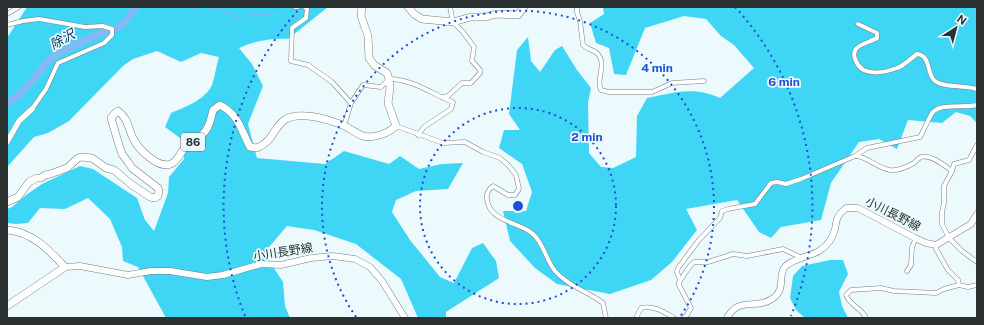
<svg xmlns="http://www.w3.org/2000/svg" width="984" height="325" font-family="'Public Sans','Noto Sans JP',sans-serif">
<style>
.forest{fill:#3fd6f6}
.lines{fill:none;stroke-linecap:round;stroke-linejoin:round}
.stream{stroke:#87b8f6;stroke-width:1}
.river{stroke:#87b8f6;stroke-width:7}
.minor-casing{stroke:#737f82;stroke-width:5}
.tertiary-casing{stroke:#737f82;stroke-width:6}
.secondary-casing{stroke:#737f82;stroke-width:7}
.primary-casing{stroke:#737f82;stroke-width:8}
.minor{stroke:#fff;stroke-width:4}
.tertiary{stroke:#fff;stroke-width:5.5}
.secondary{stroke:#fff;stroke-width:6}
.primary{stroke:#fff;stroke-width:7}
.ring{fill:none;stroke:#1d4ed8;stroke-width:2;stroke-dasharray:2 4}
.labels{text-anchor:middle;stroke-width:3.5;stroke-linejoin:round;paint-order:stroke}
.shield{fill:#ecfafd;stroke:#656d6e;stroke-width:1}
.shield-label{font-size:11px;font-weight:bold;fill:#2b3031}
.street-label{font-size:12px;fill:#2b3031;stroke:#ecfafd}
.water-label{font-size:13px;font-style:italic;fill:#053160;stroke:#ecfafd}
.centre{fill:#1d4ed8;stroke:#ecfafd;stroke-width:2}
.ring-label{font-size:12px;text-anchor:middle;font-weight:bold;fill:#1d4ed8;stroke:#ecfafd;stroke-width:3.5;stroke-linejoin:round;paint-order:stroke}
</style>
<rect width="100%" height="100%" fill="#ecfafd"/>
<g class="forest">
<path d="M27,7H328L288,39C271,38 255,41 239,48L252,64L263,86L248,124L257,158L325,164L344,151L389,164L400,156L419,169L442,164L463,163L448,189L416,191L396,200L392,212L410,240L440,277L454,283L472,248L483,243L496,261L499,278L446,312V318H418L401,279L356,244L314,230L287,226L264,253L283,282L285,306L290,318H166L138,267L123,261L122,247L110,219L88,198L65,209L40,208L28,223L16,224L7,223V209L12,207L26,195L42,184L80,166L93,169L137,198L145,220L154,231L168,193L169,177L184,159V141L165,127L171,113C185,107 205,100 212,85C215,77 216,66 219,57L201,53L181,62L157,51L133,59L123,66L69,121L48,133L34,137L7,167V38Z"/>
<path d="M603,7H977V123L970,116L956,112L942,123L908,120L897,149L879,139L859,142L831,183L821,220L781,227L771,238L759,232L737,200L686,209L697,230L672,262L651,280L610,294L557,284L535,268L510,241L503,211H526L532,192L522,164L499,148L504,130H520L509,114L517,50L528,37L531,61L540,72L555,50L562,46L577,70L591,88L588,103L589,153L601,167L613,168L636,157L637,116L647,98C675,93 693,86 720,98L754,68L734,45L721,36L706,19L684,16L645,28L626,75L614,74L609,48L596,43L590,23L604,14Z"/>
<polygon points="830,260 843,260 848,274 839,292 842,306 848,318 805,318 796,310 790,298 793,276 802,266"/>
</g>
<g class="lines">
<g class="stream">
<polyline points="188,7 192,9 198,7"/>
<polyline points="208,7 242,18 251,14 295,16 304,9"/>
</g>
<polyline class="river" points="7,103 19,95 34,79 47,62 55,55 99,34 117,28 126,21 136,7"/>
<defs>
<g id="minor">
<polyline points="295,7 298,7"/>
<polyline points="305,7 307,9 306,18 292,28 291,61 308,65 332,82 351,103"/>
<path d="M577,7V12L580,21L583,45C587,49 593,50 597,53C608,65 595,79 601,90L609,92H652L672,83L704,81"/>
<polyline points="7,14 19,7"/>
<path d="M858,24L877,33V38C871,42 860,43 856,49C853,53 854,57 856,61C862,77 884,73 897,68C904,66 911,58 917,54C931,56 926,71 934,80C941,88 966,85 977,89"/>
<polyline points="7,25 23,21 39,19 85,27 103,26 112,29 112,35 104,43 58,63 46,89 32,109"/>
<polyline points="441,97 448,96 462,83 471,83 480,73 480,70 472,61 474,47 463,32 453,22 450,7"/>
<path d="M344,126L351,103L363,85L381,87L389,79C412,79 432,94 453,102L451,109L424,127L418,135"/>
<path d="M396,126L443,143L465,142L483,152L500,158L509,166L516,175L519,189L515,195H508L493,186C489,189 486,194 487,199C489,222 520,222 533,234C544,244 546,260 555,271C568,286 587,291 603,303L606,318"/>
<path d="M856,156C868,157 877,168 890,170C898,171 907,167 914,163C916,161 919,158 921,157C931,154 945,166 952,171L944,186V203L942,212V224L949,238L962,251L977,262"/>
<polyline points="952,171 954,164 969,160 977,145"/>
<polyline points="936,245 936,249 948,270 958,280 959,285"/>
<polyline points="907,271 911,265 912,247 916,238"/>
<path d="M680,280L677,272L678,268L699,240L720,218L722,211L728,209L755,204L771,183L777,182L786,184L801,179L855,156L867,148L920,137C923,132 930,115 933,112C941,103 966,108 977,105"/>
<path d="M636,318L641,308C654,305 664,312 674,318"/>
<polyline points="683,318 687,315 691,308 679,285 679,282 690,266 694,262 708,262 733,254 747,256 783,249 802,258"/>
<path d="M866,318C862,308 849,305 846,295L851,290L881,288L894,291L936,293L944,289L959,285L968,287L977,285"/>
</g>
<polyline id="tertiary" points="7,142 19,121 32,109"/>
<g id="secondary">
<polyline points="65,267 80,266 128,275 151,271 170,271 207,277 223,275 261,264 281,265 311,258 333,256 355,259 370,267 382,281 405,318"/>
<path d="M727,318C739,296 756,310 772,299C786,290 778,278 784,268C789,260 811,256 819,251C827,246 833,238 835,229C836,225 836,220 838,217C839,214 843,211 846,208H858L915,238L926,243L936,245L971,224L977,214"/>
</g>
<g id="primary">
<polyline points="408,7 414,14 422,19 453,22 471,17 486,17 496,14 518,15 524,7"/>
<path d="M7,202L18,197L29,182L37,178H41L45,175L50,174L67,168L78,158L81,157L92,158L106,168L114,170L132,185L150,197L155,198L158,196L159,191L158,188L132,168L128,162L122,154L119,145L111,118L116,112L118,111C128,118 128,128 133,138C138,149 158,169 171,164C178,161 181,152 185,147C188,143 191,143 195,140C208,133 210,123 213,110L220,105C239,115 240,128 250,147L257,148C280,139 271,113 307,116C318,116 331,121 340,124C359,131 359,142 383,134C388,132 392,130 396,126L388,103L390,88L389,79L387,73L374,65L369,58L368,36L361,16L362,7"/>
<path d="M7,230C32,232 48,249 65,267L7,306"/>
</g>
</defs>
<use href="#minor" class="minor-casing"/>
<use href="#tertiary" class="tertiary-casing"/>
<use href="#secondary" class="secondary-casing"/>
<use href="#primary" class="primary-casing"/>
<use href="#minor" class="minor"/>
<use href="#tertiary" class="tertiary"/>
<use href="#secondary" class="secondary"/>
<use href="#primary" class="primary"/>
</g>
<g class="ring">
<circle cx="518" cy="206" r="98"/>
<path d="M356 317A196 196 0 1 1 680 317"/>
<path d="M245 316A294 294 0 0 1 301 7M735 7A294 294 0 0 1 791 316"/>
</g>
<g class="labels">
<rect class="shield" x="181" y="133" width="24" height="18" rx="3"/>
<g class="shield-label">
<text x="193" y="146">86</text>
</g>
<g class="street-label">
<text transform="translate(893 214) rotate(27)" y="4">小川長野線</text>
<text transform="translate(283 252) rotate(-9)" y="4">小川長野線</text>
</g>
<g class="water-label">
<text transform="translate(62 39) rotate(-29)" y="5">除沢</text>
</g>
</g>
<circle cx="518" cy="206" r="6" class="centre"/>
<g class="ring-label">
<text x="657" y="72">4 min</text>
<text x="784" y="86">6 min</text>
<text x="587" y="141">2 min</text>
</g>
<rect width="984" height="325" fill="none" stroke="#2b3031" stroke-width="16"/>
<g transform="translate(956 28) rotate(36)" stroke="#ecfafd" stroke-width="3" paint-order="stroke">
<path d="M0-3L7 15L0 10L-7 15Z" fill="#2b3031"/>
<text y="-6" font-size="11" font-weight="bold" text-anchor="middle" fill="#2b3031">N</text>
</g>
</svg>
